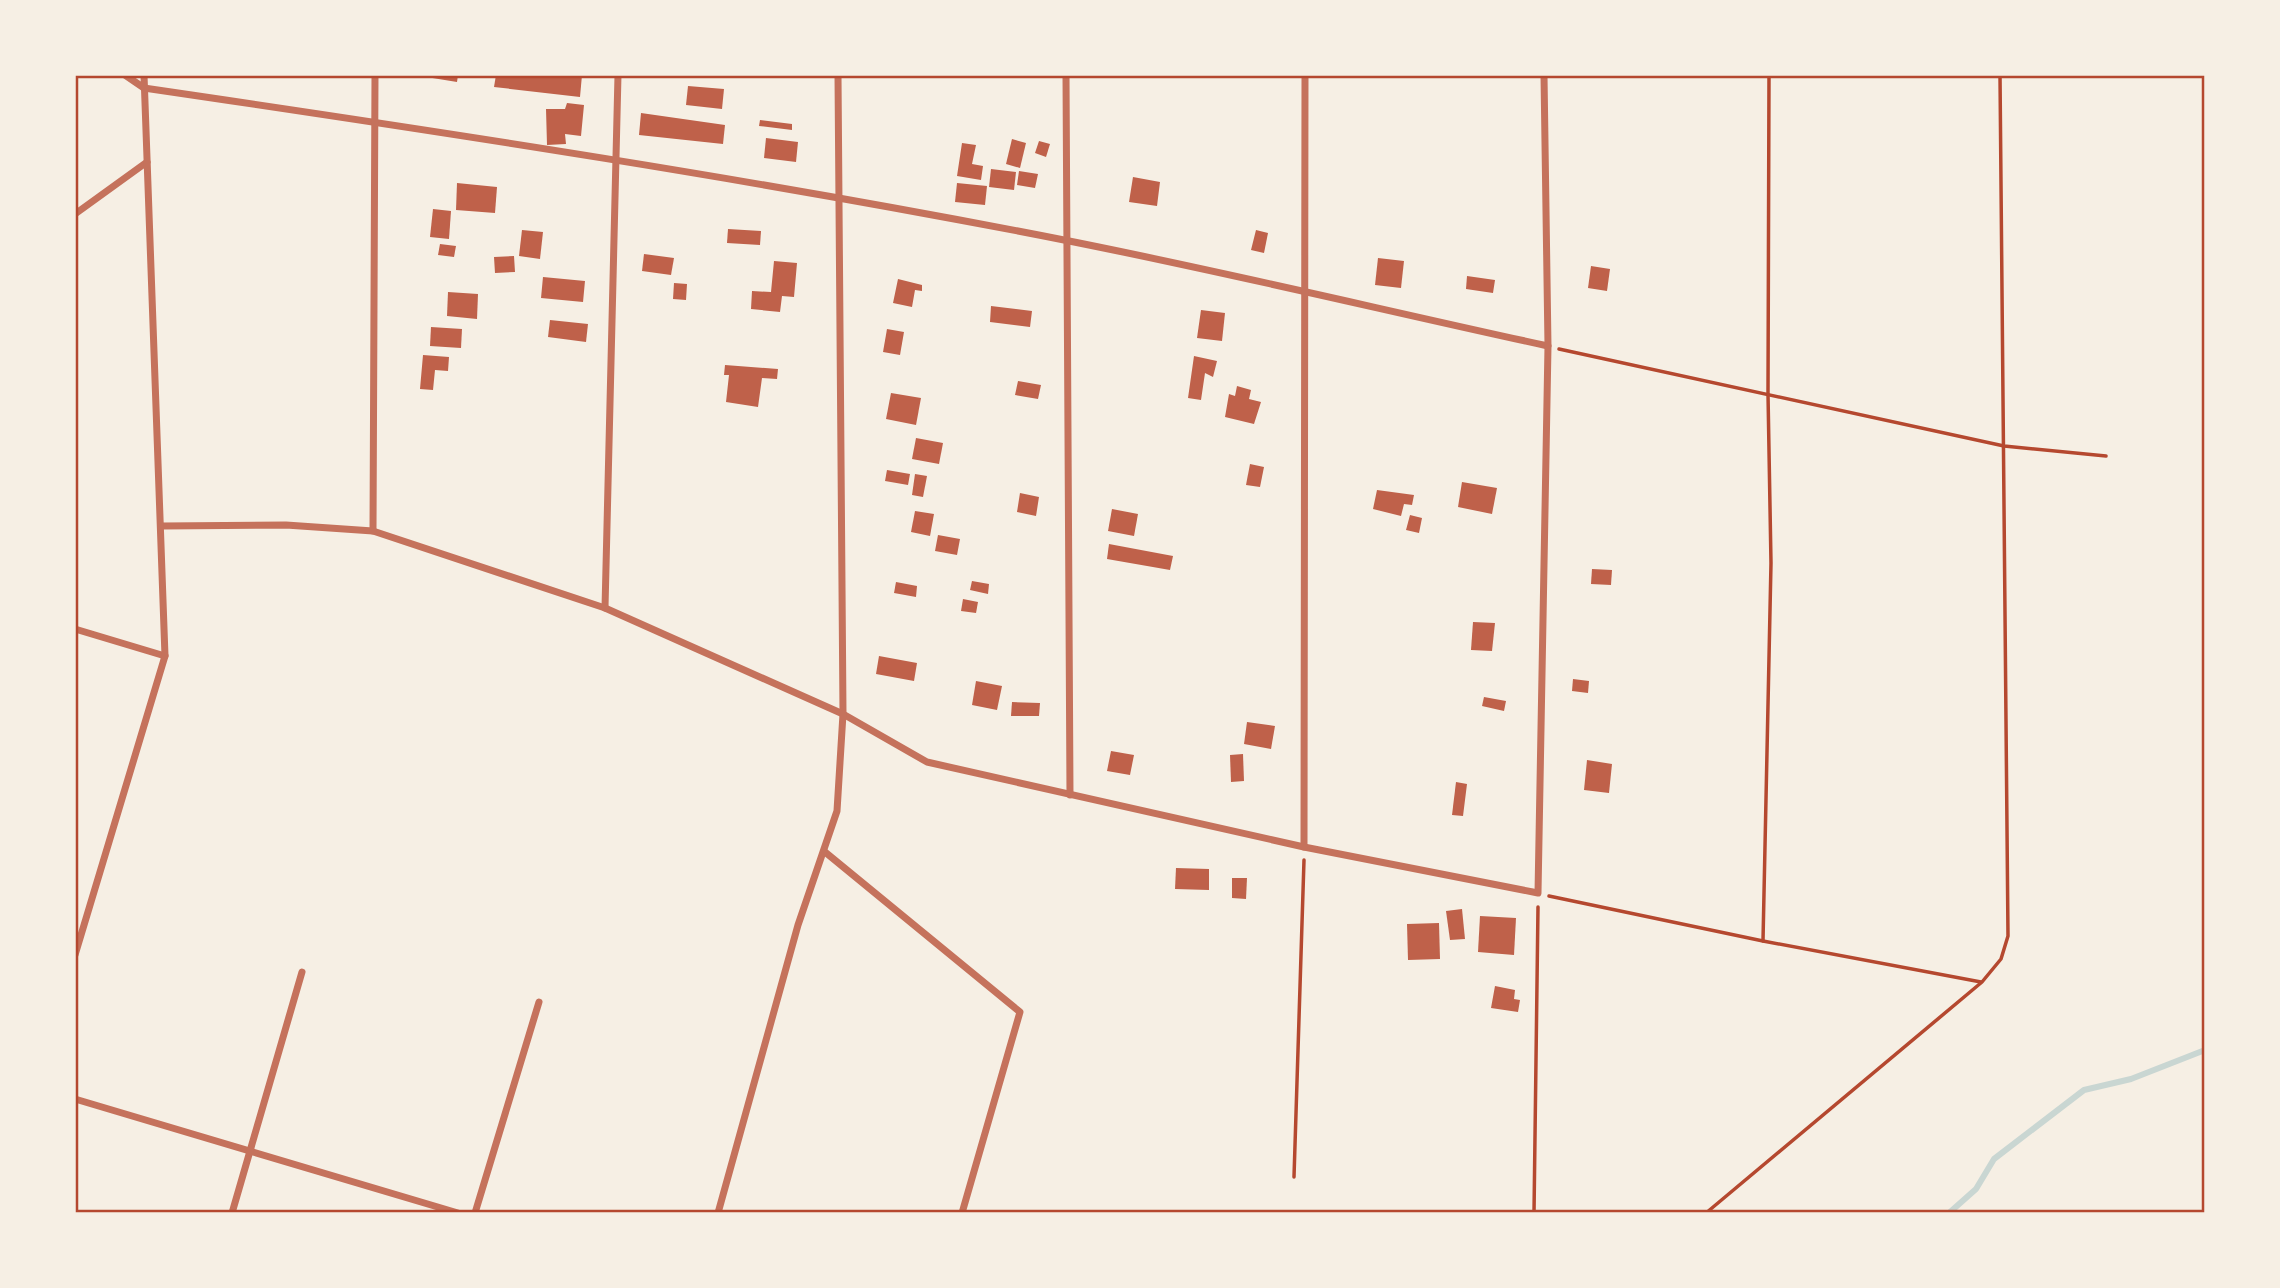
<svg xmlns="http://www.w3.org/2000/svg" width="2280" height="1288" font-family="'Titillium Web',sans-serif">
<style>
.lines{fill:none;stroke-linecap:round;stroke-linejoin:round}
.stream{stroke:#c9d6d2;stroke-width:6}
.building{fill:#bf614a}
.path{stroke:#b5482f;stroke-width:3.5}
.minor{stroke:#c5725c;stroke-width:7}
.neatline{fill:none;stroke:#b5482f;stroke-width:2.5}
</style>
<rect width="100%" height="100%" fill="#f6efe4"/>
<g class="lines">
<polyline class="stream" points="1949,1213 1976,1189 1994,1159 2084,1090 2131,1079 2205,1050"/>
</g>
<g class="building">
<polygon points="414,75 458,75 457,82"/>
<polygon points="496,75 582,75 580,97 494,87"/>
<polygon points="688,86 724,89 722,109 686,105"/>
<polygon points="567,103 584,105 581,136 565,134 566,144 547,145 546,109 565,109"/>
<polygon points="641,113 725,125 723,144 639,135"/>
<polygon points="760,120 792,124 792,130 759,126"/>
<polygon points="766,138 798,142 796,162 764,158"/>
<polygon points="1012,139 1026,143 1020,168 1006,164"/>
<polygon points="1039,141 1050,144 1046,157 1035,153"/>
<polygon points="962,143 976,145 972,164 983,166 981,180 957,176"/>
<polygon points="991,169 1016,172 1014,190 989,187"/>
<polygon points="1019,171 1038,174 1035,188 1017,185"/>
<polygon points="1133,177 1160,182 1157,206 1129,202"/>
<polygon points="457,183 497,187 495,213 456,210"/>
<polygon points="957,183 987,186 985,205 955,202"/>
<polygon points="433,209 451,211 449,239 430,237"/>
<polygon points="728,229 761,231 760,245 727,243"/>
<polygon points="522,230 543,232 540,259 519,256"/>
<polygon points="1256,230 1268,233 1264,253 1251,250"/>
<polygon points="440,244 456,246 454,257 438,255"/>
<polygon points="644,254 674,258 671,275 642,271"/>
<polygon points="514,256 515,272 495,273 494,257"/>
<polygon points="1378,258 1404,261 1401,288 1375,285"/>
<polygon points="774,261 797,263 794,297 782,296 780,312 751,309 752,291 771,292"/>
<polygon points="1591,266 1610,269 1607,291 1588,288"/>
<polygon points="1467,276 1495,280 1493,293 1466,289"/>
<polygon points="543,277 585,281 583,302 541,298"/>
<polygon points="898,279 922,285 922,291 915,290 912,307 893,303"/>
<polygon points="674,283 687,284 686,300 673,299"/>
<polygon points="448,292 478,294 477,319 447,316"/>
<polygon points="991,306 1032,311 1030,327 990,322"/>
<polygon points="1201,310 1225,313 1222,341 1197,338"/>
<polygon points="550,320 588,324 586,342 548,337"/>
<polygon points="431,327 462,329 461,348 430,346"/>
<polygon points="887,329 904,332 900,355 883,352"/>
<polygon points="423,355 449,357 448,371 435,370 433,390 420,389"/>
<polygon points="1194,356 1217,361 1213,377 1205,373 1201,400 1188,398"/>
<polygon points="725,365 778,369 777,379 762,378 758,407 726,402 729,375 724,375"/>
<polygon points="1018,381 1041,385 1038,399 1015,395"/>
<polygon points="1237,386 1251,390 1249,399 1261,402 1254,424 1225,417 1229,394 1235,396"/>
<polygon points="891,393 921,398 916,425 886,419"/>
<polygon points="916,438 943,443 939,464 912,459"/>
<polygon points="1250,464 1264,467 1260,487 1246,485"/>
<polygon points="887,470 910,474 908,485 885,481"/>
<polygon points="915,474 927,476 923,497 912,495"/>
<polygon points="1462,482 1497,488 1492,514 1458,507"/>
<polygon points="1377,490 1414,495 1412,505 1404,504 1401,516 1373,509"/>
<polygon points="1020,493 1039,497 1036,516 1017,512"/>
<polygon points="1112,509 1138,514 1134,536 1108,531"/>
<polygon points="915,511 934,514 930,536 911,532"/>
<polygon points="1410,515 1422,518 1419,533 1406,530"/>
<polygon points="938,535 960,539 957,555 935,551"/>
<polygon points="1109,544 1173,556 1170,570 1107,559"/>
<polygon points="1592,569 1612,570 1611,585 1591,584"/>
<polygon points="972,581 989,584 988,594 970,590"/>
<polygon points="896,582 917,586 916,597 894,593"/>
<polygon points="963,599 978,602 976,613 961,611"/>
<polygon points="1473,622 1495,623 1492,651 1471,650"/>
<polygon points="879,656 917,663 914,681 876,674"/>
<polygon points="1573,679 1589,681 1588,693 1572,691"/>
<polygon points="976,681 1002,686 997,710 972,705"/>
<polygon points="1484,697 1506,701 1504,711 1482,706"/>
<polygon points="1012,702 1040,703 1039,716 1011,716"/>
<polygon points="1247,722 1275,726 1271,749 1244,744"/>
<polygon points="1111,751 1134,755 1130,775 1107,771"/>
<polygon points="1243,754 1244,781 1231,782 1230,755"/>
<polygon points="1587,760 1612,764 1609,793 1584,790"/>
<polygon points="1456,782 1467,784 1463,816 1452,815"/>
<polygon points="1176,868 1209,869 1209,890 1175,889"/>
<polygon points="1232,878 1247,878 1246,899 1232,898"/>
<polygon points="1462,909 1465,939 1450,940 1446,911"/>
<polygon points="1480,916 1516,918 1514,955 1478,952"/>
<polygon points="1439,923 1440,959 1408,960 1407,924"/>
<polygon points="1495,986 1515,990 1514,999 1520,1000 1518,1012 1491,1008"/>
</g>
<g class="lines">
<g class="path">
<polyline points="1559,349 2004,446 2106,456"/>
<polyline points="1549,896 1763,941 1981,982"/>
<polyline points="1763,941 1771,563 1768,394 1769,75"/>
<polyline points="1294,1177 1304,860"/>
<polyline points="1534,1213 1538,907"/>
<polyline points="1706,1213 1982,982 2001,959 2008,936 2000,75"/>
</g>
<g class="minor">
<path d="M125,75L144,88C451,133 759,180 1064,240C1226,272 1387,311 1548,346"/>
<polyline points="1066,75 1070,795"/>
<polyline points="75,214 147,162"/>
<polyline points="162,526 286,525 373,531 605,608 843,714 927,762 1304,847 1538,893 1548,346 1544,75"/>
<polyline points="373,531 375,75"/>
<polyline points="605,608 618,75"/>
<polyline points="75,629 165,656"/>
<polyline points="1304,847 1305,75"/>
<polyline points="825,852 1020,1012 962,1213"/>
<polyline points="75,955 165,656 144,75"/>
<polyline points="75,1099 458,1213"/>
<polyline points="232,1213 302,972"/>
<polyline points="475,1213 539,1002"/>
<polyline points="718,1213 798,925 837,811 843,714 838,75"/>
</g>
</g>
<rect width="2280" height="1288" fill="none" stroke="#f6efe4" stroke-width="154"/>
<rect x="77" y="77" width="2126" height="1134" class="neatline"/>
</svg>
